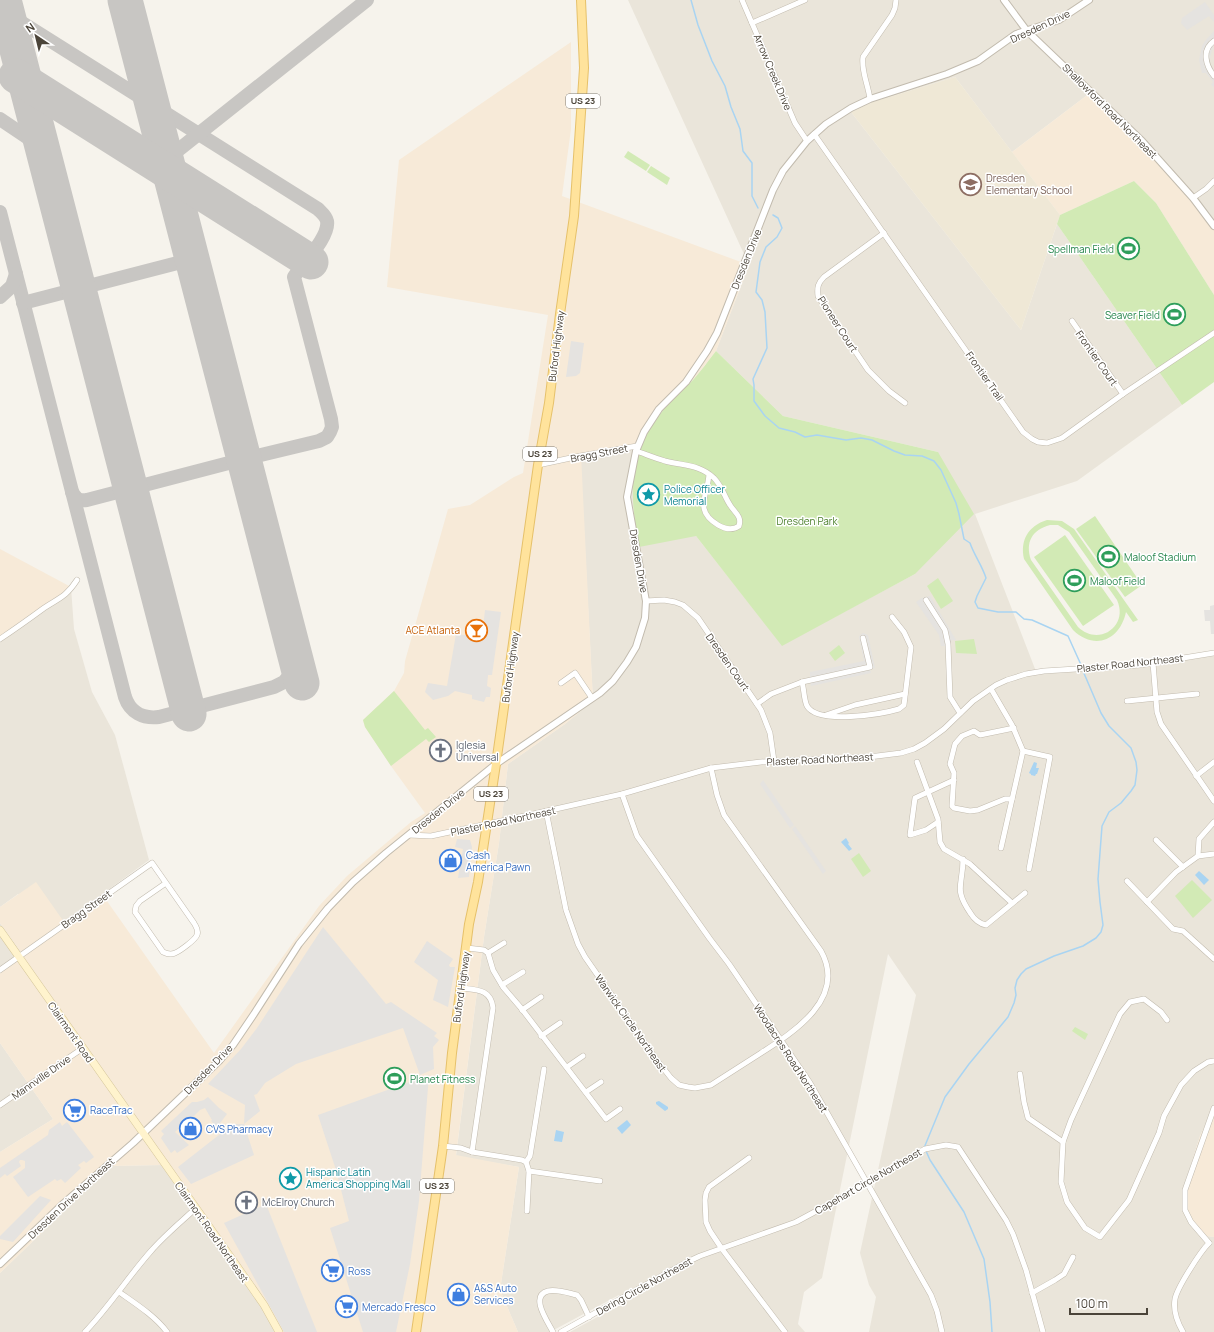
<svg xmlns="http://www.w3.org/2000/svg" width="1214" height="1332" font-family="Manrope,sans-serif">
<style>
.residential{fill:#eae5da}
.commercial{fill:#f7ead8}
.education{fill:#efe8d6}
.green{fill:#d2eab5;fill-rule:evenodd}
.parking{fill:#e5e3e0}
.water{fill:#a9d4f2}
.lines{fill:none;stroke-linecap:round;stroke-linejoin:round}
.stream{stroke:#a9d4f2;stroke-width:1.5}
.taxiway{stroke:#c8c6c3;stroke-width:14}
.runway{stroke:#c8c6c3;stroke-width:35}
.minor-casing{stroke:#c2bbae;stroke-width:6}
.tertiary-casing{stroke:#c2bbae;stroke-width:8}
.secondary-casing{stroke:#d6c79b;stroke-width:8}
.primary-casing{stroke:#e6c16a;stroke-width:10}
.minor{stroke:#fff;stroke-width:5}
.tertiary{stroke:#fff;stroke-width:6}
.secondary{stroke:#fff3cd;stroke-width:7}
.primary{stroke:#ffe39c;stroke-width:8}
.labels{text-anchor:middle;stroke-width:3;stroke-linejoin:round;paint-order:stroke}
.shield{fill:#fff;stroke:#817c74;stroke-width:1}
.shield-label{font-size:9px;font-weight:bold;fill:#4b4439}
.street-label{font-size:10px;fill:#4b4439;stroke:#fff}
.education-label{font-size:10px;fill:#785e54;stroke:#fff;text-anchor:start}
.leisure-label{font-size:10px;fill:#27864d;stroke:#fff;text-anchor:start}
.culture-label{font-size:10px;fill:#0d838f;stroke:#fff;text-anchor:start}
.park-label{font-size:10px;fill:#4a7f2a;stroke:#fff}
.food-label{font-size:10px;fill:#c56008;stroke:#fff;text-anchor:end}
.worship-label{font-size:10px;fill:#5b616d;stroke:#fff;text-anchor:start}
.shop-label{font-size:10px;fill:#366cbe;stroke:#fff;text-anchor:start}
</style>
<rect width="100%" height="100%" fill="#f6f3ec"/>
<g class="residential">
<polygon points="628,0 1214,0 1214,221 1090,93 1012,152 955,77 873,102 851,112 1021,330 1057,224 1182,405 1077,481 975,514 1037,674 1041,674 1098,670 1214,656 1214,1107 1200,1136 1186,1180 1207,1236 1214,1237 1214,1332 869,1332 876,1297 869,1285 860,1253 916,995 888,954 822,1278 804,1292 798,1324 805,1332 570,1332 623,1303 619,1295 550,1332 518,1332 500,1290 519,1167 456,1156 484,937 499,843 508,764 565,724 593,701 580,453 641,445 633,514 696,536 782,645 915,574 938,452 783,416 716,351 749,265"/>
<polygon points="71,587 74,629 92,692 115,735 149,860 64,922 18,894 0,907 0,639"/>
<polygon points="0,923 22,954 0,970"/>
<polygon points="0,1043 53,1119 0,1152"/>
<polygon points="163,1165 264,1304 278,1332 0,1332 0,1273 111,1166"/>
</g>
<g class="commercial">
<polygon points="571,42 571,129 562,196 749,265 716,351 694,379 661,412 651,426 641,445 581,454 593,701 565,724 508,764 499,843 484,937 456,1155 519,1167 500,1290 518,1332 278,1332 264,1304 163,1165 111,1166 0,1273 0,1152 53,1119 0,1043 0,970 22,954 0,923 0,907 36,882 64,922 102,894 214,1053 319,906 347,876 411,822 425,813 391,766 365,727 363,720 394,691 404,673 405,661 448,509 470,505 514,477 523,473 548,315 387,287 399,160"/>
<polygon points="1090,93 1147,144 1214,221 1214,295 1156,203 1134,181 1060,215 1012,152"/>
<polygon points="0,549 71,587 0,639"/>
<polygon points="1214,1107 1214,1237 1207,1236 1198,1228 1183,1207 1186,1181 1200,1136"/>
</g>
<polygon class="education" points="955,77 1060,215 1021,330 851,112 873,102"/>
<g class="green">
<polygon points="628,151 650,165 646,171 624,157"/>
<polygon points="651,166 670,178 667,185 647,172"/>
<polygon points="1134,181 1156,203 1214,295 1214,382 1182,405 1057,224 1060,215"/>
<path d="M716,351L783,416L938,452L974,514L915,574L782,646L696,536L639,547C630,496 626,456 661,413C670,401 682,391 693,380C701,371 708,361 716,351Z"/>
<polygon points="1095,516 1142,585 1125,597 1076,529"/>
<path d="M1047,520L1062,521L1074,529L1138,620L1133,622L1126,612C1120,640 1095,651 1073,630L1024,559C1020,540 1028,526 1047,520ZM1050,525H1058L1069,532L1117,600C1129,626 1099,647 1078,627L1031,560C1025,542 1032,530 1050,525Z"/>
<polygon points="1065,535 1114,605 1083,626 1034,557"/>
<polygon points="938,578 953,601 941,609 927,586"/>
<polygon points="974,639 977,654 956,653 955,641"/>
<polygon points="839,645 845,653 835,661 829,653"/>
<polygon points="394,691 425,730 428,728 436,737 429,742 426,739 391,766 365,727 363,720"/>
<polygon points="859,853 871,871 863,877 851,859"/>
<polygon points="1192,880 1212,900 1193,918 1175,896"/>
<polygon points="1075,1027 1088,1034 1085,1040 1072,1031"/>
</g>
<g class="parking">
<polygon points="1205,2 1214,15 1214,22 1209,16 1187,30 1181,23 1182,18"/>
<polygon points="1214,31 1214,44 1210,57 1210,66 1214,74 1214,87 1211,85 1213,82 1206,73 1202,73 1199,60 1202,46 1205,41"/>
<polygon points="571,341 584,343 580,373 576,376 566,377"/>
<polygon points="930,596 956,640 952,640 946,646 941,646 939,635 916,602 922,598"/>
<polygon points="1214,605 1214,634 1211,634 1210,621 1205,621 1204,610 1210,610 1210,606"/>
<polygon points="485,610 501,612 492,675 488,675 487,686 491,688 490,697 486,697 484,702 472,699 472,695 455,691 448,696 433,700 425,692 428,683 447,686 456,634 482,637"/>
<polygon points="863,633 868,635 875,668 870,669 871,673 811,686 810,682 810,672 864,661 859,637 860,635"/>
<polygon points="763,780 794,825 790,828 760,784"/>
<polygon points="795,826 826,871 823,874 792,829"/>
<polygon points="457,839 470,840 472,847 469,877 458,878 463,849 455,847"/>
<polygon points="323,927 386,1004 391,1002 437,1033 434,1036 439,1040 433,1047 434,1069 420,1075 403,1028 296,1064 265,1083 257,1094 254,1095 260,1111 244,1124 254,1155 191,1184 178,1167 233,1124 244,1124 245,1105 208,1084 241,1049 257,1028"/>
<polygon points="427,941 453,959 449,965 450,967 455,967 448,1007 433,1000 438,980 414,962"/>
<polygon points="429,1075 419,1201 410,1264 396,1332 363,1332 330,1228 349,1221 336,1170 318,1115"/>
<polygon points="208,1097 219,1108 227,1114 217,1127 211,1121 212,1120 205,1108 200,1110 184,1126 182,1125 175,1132 189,1145 177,1153 175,1150 171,1153 161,1138 164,1134 161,1131 192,1102 197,1102 204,1100"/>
<polygon points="60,1122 62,1126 67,1122 94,1157 86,1163 84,1161 78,1165 81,1168 65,1183 61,1179 57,1181 55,1179 28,1197 13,1177 25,1168 25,1161 22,1160 20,1160 19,1162 21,1166 7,1176 5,1174 0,1178 0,1168 48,1135 49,1130"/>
<polygon points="40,1196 51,1200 13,1242 0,1239 0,1236"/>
<polygon points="266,1204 317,1332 284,1332 224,1223"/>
</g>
<g class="water">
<polygon points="1034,762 1037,763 1036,768 1039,768 1037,774 1036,774 1035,776 1031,775 1031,774 1029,773"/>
<polygon points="846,838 849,843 848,844 852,849 849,851 841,842"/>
<polygon points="1199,871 1209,880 1204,885 1195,875"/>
<polygon points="659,1101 668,1107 668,1109 665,1111 656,1104 656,1102"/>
<polygon points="627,1120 631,1125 622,1134 617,1128"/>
<polygon points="556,1130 564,1132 562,1142 554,1141"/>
</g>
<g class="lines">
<g class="stream">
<polyline points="691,0 698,25 712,61 725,86 731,107 740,129 743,151 752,163 752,196 758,208"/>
<path d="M773,215L778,218L782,228L777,237L766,247L760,262L756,292L762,300L765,312L767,348L753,379L754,385V401L765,416L779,428L795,432L805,437L817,435L846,440L861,438L872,440L894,451L905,455L922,456L934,461L941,470L956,503L959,514L964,539L970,543C974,555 982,565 986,578L977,596L975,602L978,608L998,612H1016L1024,619L1032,620L1068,636L1082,667"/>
<polyline points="924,1148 945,1097 969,1064 1008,1017 1014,1003 1016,995 1015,988 1017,980 1021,974 1026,969 1054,956 1083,946 1096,938 1101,932 1103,925 1100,902 1098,879 1102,826 1109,812 1121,803 1131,791 1135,785 1137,770 1136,762 1131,748 1109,726 1101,713 1083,671"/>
<polyline points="926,1151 930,1160 964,1212 984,1259 990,1302 992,1332"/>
</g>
<g class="taxiway">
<path d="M0,9L318,209C322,213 326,216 327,221C330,237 302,264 294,277L331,419L332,427L330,432L327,437L319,441L244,459L87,500C79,501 76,499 72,492"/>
<polyline points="0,119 43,148"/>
<polyline points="167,159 367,0"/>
<path d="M0,212L125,697C130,712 143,719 159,717L274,687L284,682L289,676"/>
<polyline points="0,297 12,286 16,274"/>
<polyline points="23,303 193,259"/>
</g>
<g class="runway">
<polyline points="4,0 189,714"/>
<polyline points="125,0 302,683"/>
<polyline points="16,76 311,262"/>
</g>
<defs>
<g id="minor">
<polyline points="742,0 795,123 807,141"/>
<polyline points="752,23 805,0"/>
<path d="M1214,41C1201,50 1206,66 1214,76"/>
<path d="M870,99C868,84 861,71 863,57L892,15L895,8L896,0"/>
<polyline points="814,134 1023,432 1032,439 1038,442 1047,443 1062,438 1123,394 1214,333"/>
<polyline points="1193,198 1206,189 1214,181"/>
<path d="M884,233L824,277C818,283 817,287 818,296L868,370L889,391L905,403"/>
<polyline points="1072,321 1123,394"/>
<path d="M636,451C645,454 655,458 665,461C684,466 699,464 714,478C722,486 724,496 730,505C735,513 742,516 739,526C732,531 725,529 718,525C693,510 708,495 709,474"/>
<polyline points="538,465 580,456 637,446"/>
<polyline points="926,600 945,630 948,644 950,697 960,713"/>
<polyline points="646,601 664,600 675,602 683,605 698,618 761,710 770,733 774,761"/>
<path d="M0,639C15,629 29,619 44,608C59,598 66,597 77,580"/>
<polyline points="1153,663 1157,712 1161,724 1214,801"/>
<path d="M802,682C804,689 804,700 807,706C818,725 882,714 899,709L904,705L911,647L904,632L892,617"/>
<polyline points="561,683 575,673 592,698"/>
<polyline points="991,689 1012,725 1023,751 1001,848"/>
<polyline points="1127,701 1197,694"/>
<polyline points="757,704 771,694 802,682 870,667 863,638"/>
<polyline points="826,715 855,705 905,694"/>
<polyline points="1023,751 1050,757 1029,869"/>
<polyline points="917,762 938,819 940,842 944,849 970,864 1012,903"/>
<polyline points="1196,776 1214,762"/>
<polyline points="622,794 637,836 710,939 729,964 810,1083 931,1295 937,1311 942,1332"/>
<polyline points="1012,799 1005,799 978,810 970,811 954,808 952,806 954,773 950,764 955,744 962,736 974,731 980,735 1014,728"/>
<path d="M546,811L566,910L578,944L585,957L656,1059L671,1078L679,1085L688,1087L695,1088L711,1085C728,1074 744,1064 761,1053C794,1032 847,998 821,951L724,815L717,795L711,768"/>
<polyline points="938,822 926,830 910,835 915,798 954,780"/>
<polyline points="409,835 431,836 529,815 622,794 711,768 761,762 869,757 901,753 914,749 925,743 944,729 973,701 996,685 1007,680 1026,674 1044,671 1140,665 1214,653"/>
<polyline points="1156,840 1183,867"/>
<polyline points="1198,856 1214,854"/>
<path d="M963,859C963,886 953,888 971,914C974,919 980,924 986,925L1025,893"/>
<polyline points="1127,881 1173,929 1183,931 1214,959"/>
<polyline points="1147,902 1176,872 1198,856 1199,839 1214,822"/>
<polyline points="467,948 484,950 488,953 493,970 503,987 521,1008 606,1119 620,1109"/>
<polyline points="488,953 504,943"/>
<path d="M0,970L152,863L194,923C196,927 199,930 197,935C195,940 180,951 175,953C171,955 167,954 163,952L135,912L136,906L140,901L166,883"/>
<polyline points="502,985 523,972"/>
<path d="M461,988C477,990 491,989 493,1008L472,1152"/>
<polyline points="522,1010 541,997"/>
<polyline points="1167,1020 1161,1012 1144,999 1130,1002 1120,1014 1071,1120 1063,1142 1061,1182 1067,1202 1085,1228 1100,1237 1129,1200 1159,1133 1164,1116 1181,1085 1194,1071 1208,1062 1214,1061"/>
<polyline points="541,1036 560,1023"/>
<polyline points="567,1067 583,1056"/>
<polyline points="1020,1074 1024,1102 1028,1118 1063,1142"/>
<polyline points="586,1092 601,1082"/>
<polyline points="0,1105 83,1048"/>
<polyline points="443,1146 461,1148 472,1152 522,1160 526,1162 529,1171 600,1181"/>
<polyline points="749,1158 709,1187 706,1193 705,1200 706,1222 710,1231 722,1249 785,1332"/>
<polyline points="526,1162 530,1156 544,1069"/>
<polyline points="527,1211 529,1171"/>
<polyline points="1209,1243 1191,1222 1185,1210 1185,1190 1214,1108"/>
<path d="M119,1292C136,1304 155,1316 167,1332"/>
<polyline points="1032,1293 1055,1280 1064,1274 1073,1257"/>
<path d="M85,1332C109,1307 128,1277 151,1251C165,1235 181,1222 196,1208"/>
<path d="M553,1332C548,1322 529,1296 548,1291C557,1289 568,1293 577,1295L581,1300L589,1317"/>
<polyline points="561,1332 685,1263 700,1256 796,1222 846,1195 925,1149 946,1145 958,1147 1006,1220 1013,1234 1026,1270 1043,1332"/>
<path d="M1183,1332C1177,1322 1173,1311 1175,1299C1177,1288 1200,1252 1209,1243"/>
</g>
<g id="tertiary">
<polyline points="1004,0 1027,31 1142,141 1193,198 1214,226"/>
<polyline points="0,1264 64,1203 133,1143 220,1060 233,1045 254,1014 299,944 328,908 353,882 386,853 496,764 600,693 613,681 627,662 636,647 645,618 646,601 627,497 636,451 644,432 659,409 686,382 707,351 717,333 773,190 783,171 807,141 826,124 851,108 870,99 947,74 978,61 1016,34 1059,20 1089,0"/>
</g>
<polyline id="secondary" points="0,930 232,1259 264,1305 279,1332"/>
<polyline id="primary" points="416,1332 443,1146 452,1053 469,924 478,882 496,764 538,465 549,403 560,314 574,216 584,68 581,0"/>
</defs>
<use href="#minor" class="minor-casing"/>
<use href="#tertiary" class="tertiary-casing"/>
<use href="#secondary" class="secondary-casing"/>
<use href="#primary" class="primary-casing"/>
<use href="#minor" class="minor"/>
<use href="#tertiary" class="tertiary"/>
<use href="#secondary" class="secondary"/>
<use href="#primary" class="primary"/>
</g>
<defs>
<symbol id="school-ring" viewBox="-11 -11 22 22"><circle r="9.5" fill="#fff" stroke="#8d6e63" stroke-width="1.5"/><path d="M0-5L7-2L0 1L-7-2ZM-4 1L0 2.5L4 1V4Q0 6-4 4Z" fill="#8d6e63"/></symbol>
<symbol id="stadium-ring" viewBox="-11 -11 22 22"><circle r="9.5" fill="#fff" stroke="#2e9e5b" stroke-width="1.5"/><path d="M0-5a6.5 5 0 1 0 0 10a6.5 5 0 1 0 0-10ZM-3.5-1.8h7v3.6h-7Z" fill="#2e9e5b"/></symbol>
<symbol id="sight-ring" viewBox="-11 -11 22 22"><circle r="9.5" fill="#fff" stroke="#0f9aa8" stroke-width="1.5"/><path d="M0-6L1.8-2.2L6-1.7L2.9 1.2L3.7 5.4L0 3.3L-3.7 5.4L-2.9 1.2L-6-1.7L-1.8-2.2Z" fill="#0f9aa8"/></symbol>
<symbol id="bar-ring" viewBox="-11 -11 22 22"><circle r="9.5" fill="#fff" stroke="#e8710a" stroke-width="1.5"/><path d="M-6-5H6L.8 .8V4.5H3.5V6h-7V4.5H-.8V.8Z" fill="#e8710a"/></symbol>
<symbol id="church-ring" viewBox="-11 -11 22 22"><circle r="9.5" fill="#fff" stroke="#6b7280" stroke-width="1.5"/><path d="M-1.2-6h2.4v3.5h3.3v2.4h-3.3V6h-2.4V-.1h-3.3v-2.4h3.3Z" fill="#6b7280"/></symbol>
<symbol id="shop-ring" viewBox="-11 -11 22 22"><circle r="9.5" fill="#fff" stroke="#3f7fe0" stroke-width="1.5"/><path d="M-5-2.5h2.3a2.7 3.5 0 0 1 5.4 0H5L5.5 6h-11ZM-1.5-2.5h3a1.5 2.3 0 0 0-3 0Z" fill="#3f7fe0"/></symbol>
<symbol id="supermarket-ring" viewBox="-11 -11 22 22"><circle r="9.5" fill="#fff" stroke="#3f7fe0" stroke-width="1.5"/><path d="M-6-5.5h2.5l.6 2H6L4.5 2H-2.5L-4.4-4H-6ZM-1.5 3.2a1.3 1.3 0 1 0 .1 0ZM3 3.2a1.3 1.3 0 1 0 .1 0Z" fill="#3f7fe0"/></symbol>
</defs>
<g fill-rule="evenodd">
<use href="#school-ring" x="958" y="172" width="25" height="25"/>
<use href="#stadium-ring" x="1116" y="236" width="25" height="25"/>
<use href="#stadium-ring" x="1162" y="302" width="25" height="25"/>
<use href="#sight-ring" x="636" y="482" width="25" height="25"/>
<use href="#stadium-ring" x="1096" y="544" width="25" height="25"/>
<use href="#stadium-ring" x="1062" y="568" width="25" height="25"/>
<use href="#bar-ring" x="464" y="618" width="25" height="25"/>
<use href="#church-ring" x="428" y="738" width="25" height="25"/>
<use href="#shop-ring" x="438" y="848" width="25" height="25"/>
<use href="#stadium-ring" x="382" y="1066" width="25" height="25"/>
<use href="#supermarket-ring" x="62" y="1098" width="25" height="25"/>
<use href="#shop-ring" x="178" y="1116" width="25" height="25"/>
<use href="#sight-ring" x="278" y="1166" width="25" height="25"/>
<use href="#church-ring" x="234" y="1190" width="25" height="25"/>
<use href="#supermarket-ring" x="320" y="1258" width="25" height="25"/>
<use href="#shop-ring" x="446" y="1282" width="25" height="25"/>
<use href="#supermarket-ring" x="334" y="1294" width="25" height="25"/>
</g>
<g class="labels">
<g class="shield">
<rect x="566" y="94" width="34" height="14" rx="3"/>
<rect x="523" y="447" width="34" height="14" rx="3"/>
<rect x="474" y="787" width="34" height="14" rx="3"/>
<rect x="420" y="1179" width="34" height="14" rx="3"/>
</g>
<g class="shield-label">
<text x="583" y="104">US 23</text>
<text x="540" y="457">US 23</text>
<text x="491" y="797">US 23</text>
<text x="437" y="1189">US 23</text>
</g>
<g class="street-label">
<text transform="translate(1040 26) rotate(-25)" y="4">Dresden Drive</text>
<text transform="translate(773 72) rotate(67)" y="4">Arrow Creek Drive</text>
<text transform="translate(1110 111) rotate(45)" y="4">Shallowford Road Northeast</text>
<text transform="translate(746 259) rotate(-68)" y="4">Dresden Drive</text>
<text transform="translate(838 324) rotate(57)" y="4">Pioneer Court</text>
<text transform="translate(556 346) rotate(-83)" y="4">Buford Highway</text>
<text transform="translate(1097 358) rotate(55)" y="4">Frontier Court</text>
<text transform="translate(985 376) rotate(55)" y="4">Frontier Trail</text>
<text transform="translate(599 453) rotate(-11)" y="4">Bragg Street</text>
<text transform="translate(639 561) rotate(80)" y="4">Dresden Drive</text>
<text transform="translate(728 662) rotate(55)" y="4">Dresden Court</text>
<text transform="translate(1130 663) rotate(-6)" y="4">Plaster Road Northeast</text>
<text transform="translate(510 667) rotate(-82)" y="4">Buford Highway</text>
<text transform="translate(820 759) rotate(-3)" y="4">Plaster Road Northeast</text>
<text transform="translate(438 811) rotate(-39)" y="4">Dresden Drive</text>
<text transform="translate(503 821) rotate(-12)" y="4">Plaster Road Northeast</text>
<text transform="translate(86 909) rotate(-35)" y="4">Bragg Street</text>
<text transform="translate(461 987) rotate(-82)" y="4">Buford Highway</text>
<text transform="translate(631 1023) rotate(55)" y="4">Warwick Circle Northeast</text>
<text transform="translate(71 1032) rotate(55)" y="4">Clairmont Road</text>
<text transform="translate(791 1058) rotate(57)" y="4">Woodacres Road Northeast</text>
<text transform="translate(208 1069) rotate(-46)" y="4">Dresden Drive</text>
<text transform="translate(41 1077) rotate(-35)" y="4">Mannville Drive</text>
<text transform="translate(868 1181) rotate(-30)" y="4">Capehart Circle Northeast</text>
<text transform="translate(71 1198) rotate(-43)" y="4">Dresden Drive Northeast</text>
<text transform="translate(212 1232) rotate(55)" y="4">Clairmont Road Northeast</text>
<text transform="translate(644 1286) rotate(-29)" y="4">Dering Circle Northeast</text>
</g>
<g class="education-label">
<text x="986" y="182">Dresden<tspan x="986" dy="12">Elementary School</tspan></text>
</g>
<g class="leisure-label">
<text x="1114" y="253" text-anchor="end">Spellman Field</text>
<text x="1160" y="319" text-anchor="end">Seaver Field</text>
<text x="1124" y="561">Maloof Stadium</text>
<text x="1090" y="585">Maloof Field</text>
<text x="410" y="1083">Planet Fitness</text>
</g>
<g class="culture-label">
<text x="664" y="493">Police Officer<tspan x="664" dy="12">Memorial</tspan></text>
<text x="306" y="1176">Hispanic Latin<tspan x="306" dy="12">America Shopping Mall</tspan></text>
</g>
<g class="park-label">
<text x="807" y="525">Dresden Park</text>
</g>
<g class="food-label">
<text x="460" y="634">ACE Atlanta</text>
</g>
<g class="worship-label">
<text x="456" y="749">Iglesia<tspan x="456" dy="12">Universal</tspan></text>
<text x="262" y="1206">McElroy Church</text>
</g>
<g class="shop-label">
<text x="466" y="859">Cash<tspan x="466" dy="12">America Pawn</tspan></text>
<text x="90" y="1114">RaceTrac</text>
<text x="206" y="1133">CVS Pharmacy</text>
<text x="348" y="1275">Ross</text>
<text x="474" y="1292">A&amp;S Auto<tspan x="474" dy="12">Services</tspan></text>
<text x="362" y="1311">Mercado Fresco</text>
</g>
</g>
<g transform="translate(36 36) rotate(325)" stroke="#ffffff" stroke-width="3" paint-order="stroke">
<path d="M0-3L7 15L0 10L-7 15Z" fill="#4b4439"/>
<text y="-6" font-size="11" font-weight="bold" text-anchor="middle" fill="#4b4439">N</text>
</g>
<path d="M1070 1308v6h77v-6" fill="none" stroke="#4b4439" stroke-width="2"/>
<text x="1076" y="1308" font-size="12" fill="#4b4439" stroke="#ffffff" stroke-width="3" paint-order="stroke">100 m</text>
</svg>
